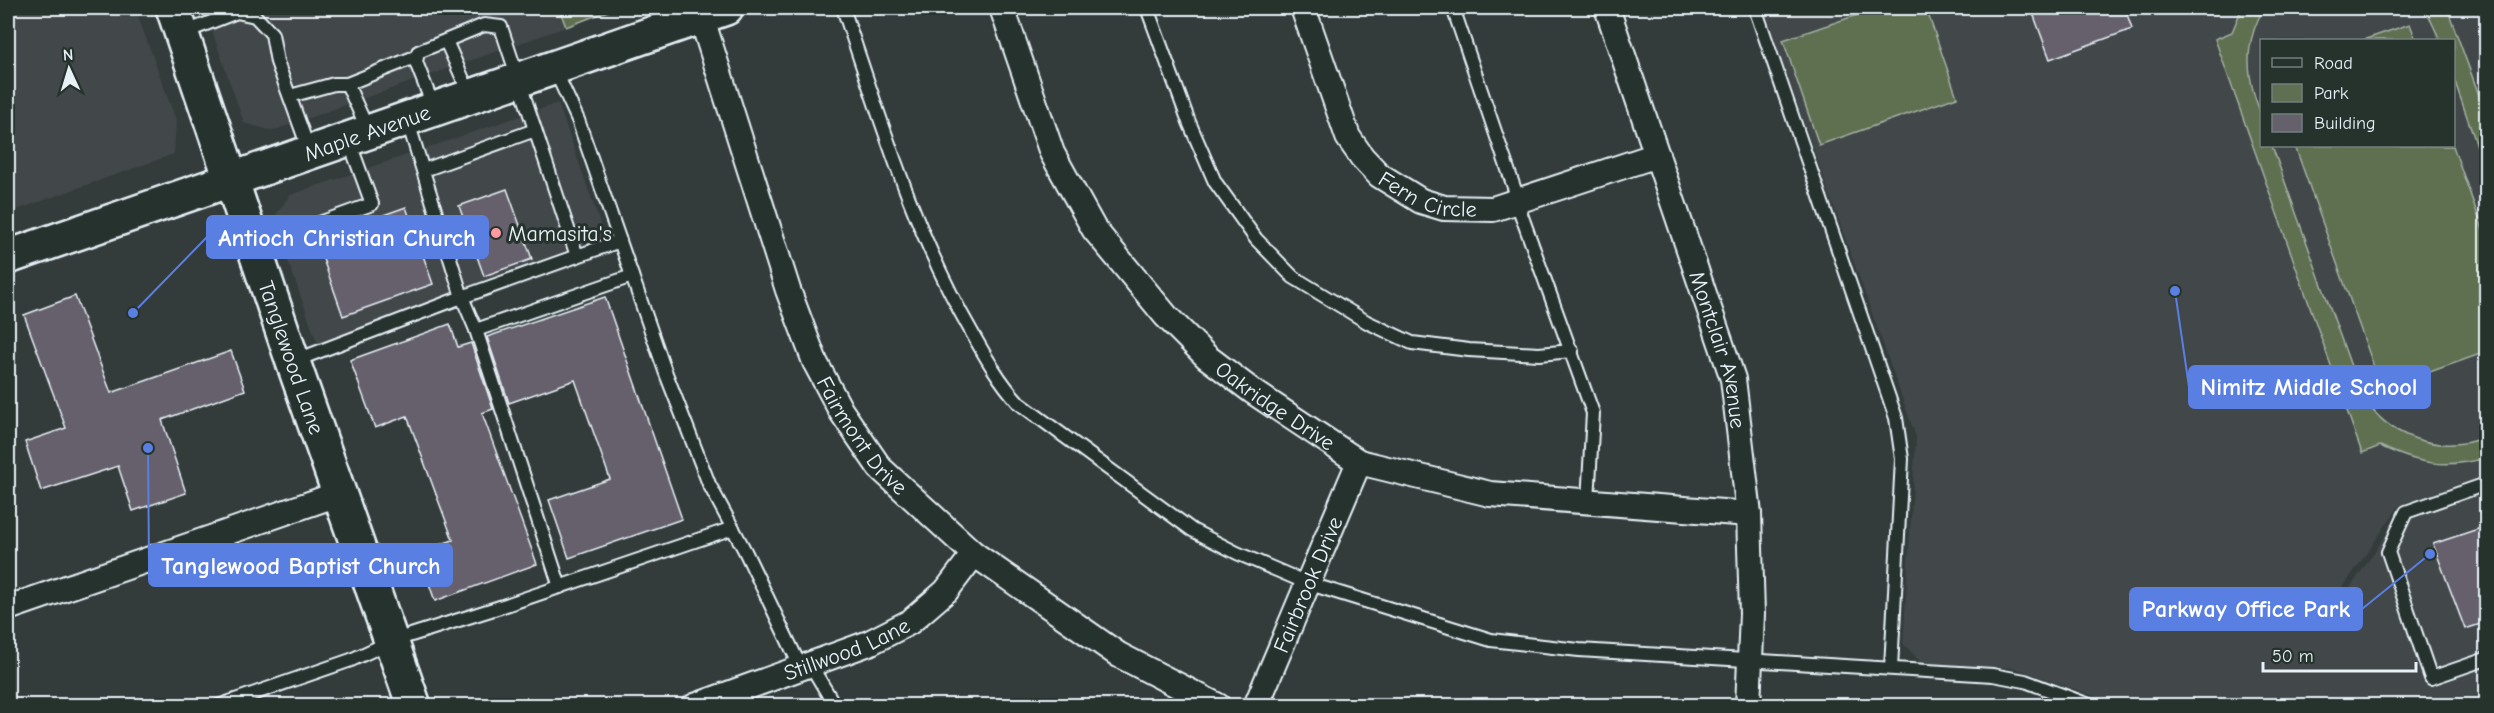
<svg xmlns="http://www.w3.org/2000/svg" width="2494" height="713" font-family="'Comic Neue',sans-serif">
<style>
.built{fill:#424749;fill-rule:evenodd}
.green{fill:#5f6f51;stroke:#a4b0a4;stroke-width:1.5}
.building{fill:#65616c;stroke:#e8f1f8;stroke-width:1.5}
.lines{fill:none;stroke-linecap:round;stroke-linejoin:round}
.lane-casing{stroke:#e8f1f8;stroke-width:16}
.street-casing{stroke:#e8f1f8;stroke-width:28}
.secondary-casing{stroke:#e8f1f8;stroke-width:38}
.lane{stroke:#26332d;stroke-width:12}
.street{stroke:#26332d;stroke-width:24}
.secondary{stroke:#26332d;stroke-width:33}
.poi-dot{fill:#ff9aa2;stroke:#26332d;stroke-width:2}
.labels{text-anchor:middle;stroke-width:6;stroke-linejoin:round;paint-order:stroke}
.street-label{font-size:22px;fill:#e8f1f8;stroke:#26332d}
.poi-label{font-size:22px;fill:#e8f1f8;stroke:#26332d;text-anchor:start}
.leader{fill:none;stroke:#5a7fe2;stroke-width:2}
.callout-dot{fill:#5a7fe2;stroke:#26332d;stroke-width:2}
.callout{fill:#5a7fe2;stroke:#5a7fe2;stroke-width:2}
.callout-label{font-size:24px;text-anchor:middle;font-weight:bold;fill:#fff}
</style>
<rect width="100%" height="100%" fill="#333c3a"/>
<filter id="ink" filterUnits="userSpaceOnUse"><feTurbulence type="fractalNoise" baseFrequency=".0167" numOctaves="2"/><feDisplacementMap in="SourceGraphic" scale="12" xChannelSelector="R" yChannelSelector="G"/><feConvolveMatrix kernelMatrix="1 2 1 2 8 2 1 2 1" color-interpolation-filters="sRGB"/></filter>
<g filter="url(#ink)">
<g class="built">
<polygon points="8,8 135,8 176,120 174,154 8,213"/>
<polygon points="204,8 559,8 566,27 272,131 244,123"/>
<path d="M1763,8H2486V476L2399,506L2335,599L2338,606L2401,512L2486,481V705H2120L2014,668L1921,663L1903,643L1916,437ZM2262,40H2454V146H2262Z"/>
<polygon points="558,103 611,254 322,356 273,219 290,195"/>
</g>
<g class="green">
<polygon points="559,8 616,8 566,27"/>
<polygon points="1878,8 1926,8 1957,97 1819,145 1783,40"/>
<path d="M2242,8H2264C2248,36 2245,62 2254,94C2256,102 2260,109 2261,117C2263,126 2262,136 2262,146H2272L2361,394C2387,438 2439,455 2486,437V458C2444,469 2419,464 2380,446L2362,453L2215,39L2232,32Z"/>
<polygon points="2425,8 2447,8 2486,114 2486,172 2454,79 2454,40 2440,40"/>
<polygon points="2410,24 2416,40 2363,40"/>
<polygon points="2295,146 2453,146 2486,238 2486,352 2382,389"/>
</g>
<g class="building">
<polygon points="2031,8 2125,8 2132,29 2050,59"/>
<polygon points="507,189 532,259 484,276 459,206"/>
<polygon points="406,207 433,284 343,316 316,239"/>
<polygon points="75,296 111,393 231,351 245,390 162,420 186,493 133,511 118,466 41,491 25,442 66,428 24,315"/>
<polygon points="605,297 682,519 569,558 549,500 610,479 575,380 509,403 487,337"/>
<polygon points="450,324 458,347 471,343 493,409 482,413 537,564 435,601 418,552 453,540 407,416 375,428 350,360"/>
<polygon points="2487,526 2487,622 2465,629 2433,544"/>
</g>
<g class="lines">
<defs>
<g id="lane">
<path d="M843,8C880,117 913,230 971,331C985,356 999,381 1019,403L1192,530L1237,553L1307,583L1491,640L1579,650L1993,675L2025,681L2092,706"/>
<polyline points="1147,8 1189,122 1215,182 1256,239 1293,277 1367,322 1412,343 1469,350 1539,354 1572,351"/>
<polyline points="1453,8 1519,202"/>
<polyline points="1755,8 1896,418 1902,459 1891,668"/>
<polyline points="183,33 237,12 255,16 272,34 277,62 309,150"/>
<polyline points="446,41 470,95"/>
<polyline points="554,68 578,120 665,371 709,484 745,551 801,668"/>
<polyline points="347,84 415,57"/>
<polyline points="290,96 334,84 347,84 368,130"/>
<polyline points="434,108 416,62 418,52 484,25 501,27 577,256 620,241"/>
<polyline points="424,170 535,130"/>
<polyline points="1517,203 1593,413 1588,501"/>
<polyline points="256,246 372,204 349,141"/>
<polyline points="476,330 632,276"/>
<polyline points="294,361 462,297 407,119"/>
<polyline points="2486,484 2406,512 2388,552 2431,678 2486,659"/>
<polyline points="560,587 476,330 462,297 577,256"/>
<polyline points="810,664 835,706"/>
<polyline points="218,706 351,660 392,641 500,607 733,528"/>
</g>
<g id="street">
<path id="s1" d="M1002,8L1052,153L1094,229L1166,316L1207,357L1252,391L1359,462L1490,494L1749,514"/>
<path id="s2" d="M1303,8L1348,137L1362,157L1379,175L1421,201L1444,208L1493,209L1657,155"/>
<path id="s3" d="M1607,8L1733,379L1749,514L1752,614L1748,706"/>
<path id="s4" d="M701,16L788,290L815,362L841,411L880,468L974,554L1119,655L1218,706"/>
<polyline points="8,608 341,493"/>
<path id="s5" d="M695,706L869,643L910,622L946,591L974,554"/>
<path id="s6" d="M1256,706L1359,462"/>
</g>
<g id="secondary">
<path id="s7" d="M173,8L293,362L414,706"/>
<path id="s8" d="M8,257L726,8"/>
</g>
</defs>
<use href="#lane" class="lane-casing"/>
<use href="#street" class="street-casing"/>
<use href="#secondary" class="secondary-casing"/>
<use href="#lane" class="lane"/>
<use href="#street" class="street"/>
<use href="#secondary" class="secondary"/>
</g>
</g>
<circle class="poi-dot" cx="496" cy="233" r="6"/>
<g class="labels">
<g class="street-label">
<text dy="8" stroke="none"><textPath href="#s8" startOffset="380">Maple Avenue</textPath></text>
<text dy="8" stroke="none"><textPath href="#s2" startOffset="240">Fern Circle</textPath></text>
<text dy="8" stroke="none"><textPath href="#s3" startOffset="360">Montclair Avenue</textPath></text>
<text dy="8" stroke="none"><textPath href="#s7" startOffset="369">Tanglewood Lane</textPath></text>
<text dy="8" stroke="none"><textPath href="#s1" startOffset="495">Oakridge Drive</textPath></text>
<text dy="8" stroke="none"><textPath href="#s4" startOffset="452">Fairmont Drive</textPath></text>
<text dy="8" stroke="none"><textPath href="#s6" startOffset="132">Fairbrook Drive</textPath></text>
<text dy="8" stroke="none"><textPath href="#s5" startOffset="162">Stillwood Lane</textPath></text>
</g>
<g class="poi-label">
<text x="508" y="241">Mamasita's</text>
</g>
</g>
<path class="leader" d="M133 313L207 237M2175 291L2189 387M148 448L149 565M2430 554L2362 609"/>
<g class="callout-dot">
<circle cx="133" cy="313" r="6"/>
<circle cx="2175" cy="291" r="6"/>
<circle cx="148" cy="448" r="6"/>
<circle cx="2430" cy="554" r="6"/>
</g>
<g class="callout">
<rect x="207" y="216" width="281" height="42" rx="6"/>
<rect x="2189" y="366" width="241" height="42" rx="6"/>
<rect x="149" y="544" width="303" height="42" rx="6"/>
<rect x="2130" y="588" width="232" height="42" rx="6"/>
</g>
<g class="callout-label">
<text x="347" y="246">Antioch Christian Church</text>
<text x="2309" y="395">Nimitz Middle School</text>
<text x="301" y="574">Tanglewood Baptist Church</text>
<text x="2246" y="617">Parkway Office Park</text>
</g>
<rect width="2494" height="713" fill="none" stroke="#26332d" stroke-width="30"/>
<rect x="15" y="15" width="2464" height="683" fill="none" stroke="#e8f1f8" stroke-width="2" filter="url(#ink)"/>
<rect x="2260" y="39" width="195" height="108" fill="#26332d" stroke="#747f7e" stroke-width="1.5"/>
<rect x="2272" y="58" width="30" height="9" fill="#26332d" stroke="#747f7e" stroke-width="1.5"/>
<text x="2314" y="69" font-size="18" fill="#e8f1f8">Road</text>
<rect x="2272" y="84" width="30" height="18" fill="#5f6f51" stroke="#747f7e" stroke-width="1.5"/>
<text x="2314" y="99" font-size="18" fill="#e8f1f8">Park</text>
<rect x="2272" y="114" width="30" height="18" fill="#65616c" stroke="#747f7e" stroke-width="1.5"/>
<text x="2314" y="129" font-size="18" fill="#e8f1f8">Building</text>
<g transform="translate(69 69) rotate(356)" stroke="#26332d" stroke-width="4.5" paint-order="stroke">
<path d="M0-4.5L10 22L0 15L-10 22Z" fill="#e8f1f8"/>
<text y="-9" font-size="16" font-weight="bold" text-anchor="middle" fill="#e8f1f8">N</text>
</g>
<path d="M2263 662v9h153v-9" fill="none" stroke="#e8f1f8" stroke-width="3"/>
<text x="2272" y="662" font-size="18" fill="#e8f1f8" stroke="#26332d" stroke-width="4.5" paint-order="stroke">50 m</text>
</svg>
